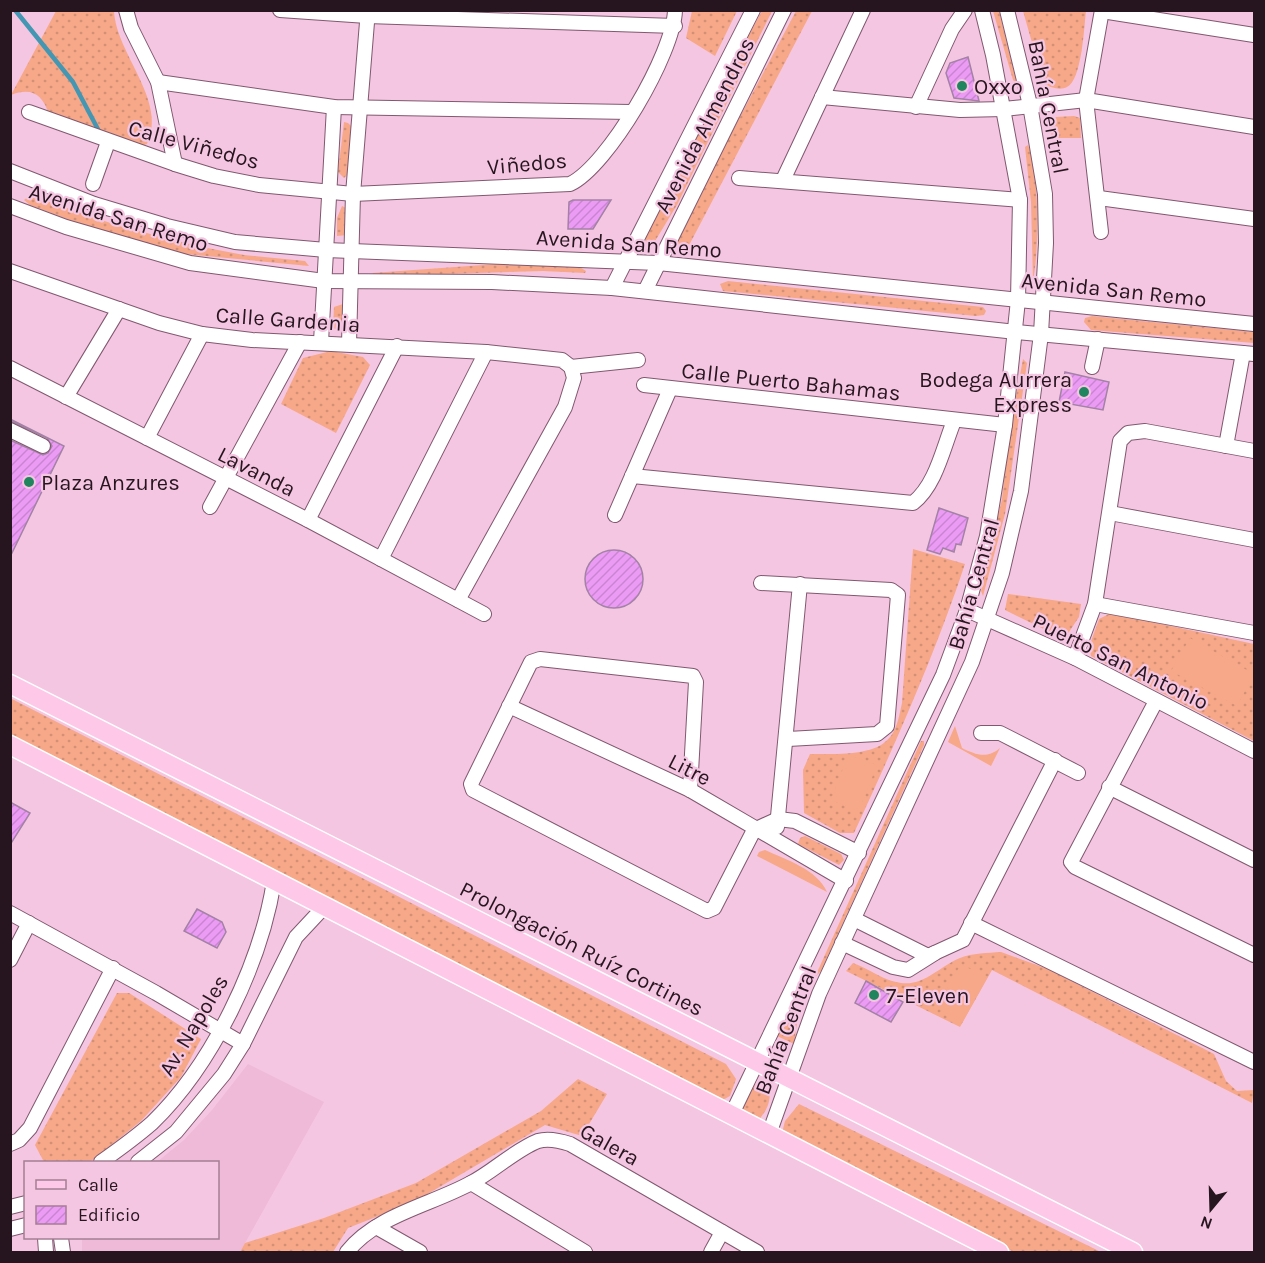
<svg xmlns="http://www.w3.org/2000/svg" width="1265" height="1263" font-family="Karla,sans-serif">
<style>
.built{fill:#efb9d8}
.grass{fill:url(#grass-dots)}
.garden{fill:#f6a888}
.lines{fill:none;stroke-linecap:round;stroke-linejoin:round}
.stream{stroke:#4497b3;stroke-width:4.5}
.building{fill:url(#building-hatch);stroke:#a282a5;stroke-width:1.5}
.minor-casing{stroke:#805870;stroke-width:16}
.major-casing{stroke:#fff;stroke-width:21}
.minor{stroke:#fff;stroke-width:14}
.major{stroke:#fec9e9;stroke-width:18}
.poi-dot{fill:#20855f;stroke:#f5c6e1;stroke-width:2}
.labels{text-anchor:middle;stroke-width:4.5;stroke-linejoin:round;paint-order:stroke}
.poi-label{font-size:22px;fill:#26151f;stroke:#f5c6e1;text-anchor:start}
.street-label{font-size:22px;fill:#26151f;stroke:#f5c6e1}
</style>
<defs>
<pattern id="grass-dots" width="8" height="8" patternUnits="userSpaceOnUse" patternTransform="scale(1.5)"><rect width="8" height="8" fill="#f6a888"/><path d="M2 2h.1M6 6h.1" fill="none" stroke="#d39075" stroke-width="1.8" stroke-linecap="round"/></pattern>
<pattern id="building-hatch" width="6" height="6" patternUnits="userSpaceOnUse" patternTransform="scale(1.5)"><rect width="6" height="6" fill="#ec9bf5"/><path d="M-1 1l2-2M0 6l6-6M5 7l2-2" fill="none" stroke="#ca85d2"/></pattern>
</defs>
<rect width="100%" height="100%" fill="#f5c6e1"/>
<polygon class="built" points="248,1064 324,1102 240,1252 82,1252 82,1238 218,1238 218,1162 157,1162 184,1140 212,1110"/>
<g class="grass">
<path d="M56,11H114C116,54 168,101 147,144L134,148L49,115C43,94 31,87 11,95Z"/>
<polygon points="692,11 737,11 715,56 686,38"/>
<polygon points="762,11 772,11 677,205 652,246 645,241 647,233 685,151"/>
<polygon points="796,11 812,11 686,251 676,245 676,238"/>
<polygon points="993,11 999,11 1017,84 1013,80"/>
<path d="M1023,11H1086C1084,27 1082,80 1067,87C1060,91 1051,87 1044,85Z"/>
<polygon points="1074,116 1080,118 1081,138 1052,138 1049,124 1056,117"/>
<polygon points="344,122 348,123 352,127 350,172 344,178 338,172"/>
<path d="M1028,145C1040,172 1039,252 1033,281L1031,202L1025,147Z"/>
<polygon points="30,195 119,226 202,247 244,255 305,261 309,266 185,254 107,234 30,205 24,200"/>
<polygon points="342,206 346,208 347,235 337,236 337,218"/>
<polygon points="497,264 578,266 586,271 585,273 543,271 376,276 372,273"/>
<polygon points="728,281 983,307 986,311 984,315 976,316 723,291 720,284"/>
<polygon points="343,304 345,306 345,327 342,331 333,328 334,307"/>
<polygon points="1092,316 1254,332 1254,343 1091,330 1084,322 1085,318"/>
<polygon points="331,351 363,357 370,365 336,433 281,404 303,358"/>
<polygon points="1023,359 1027,363 1005,514 983,596 981,591 1002,499 1009,434"/>
<path d="M913,549L965,564C934,657 895,744 854,833H840L804,813L803,770L810,754C830,754 869,756 885,742C897,733 899,716 902,703Z"/>
<polygon points="1008,594 1081,604 1079,617 1067,635 1058,636 1005,610"/>
<polygon points="1111,613 1254,644 1254,741 1091,656 1089,647 1099,619"/>
<polygon points="10,698 726,1064 736,1079 730,1096 719,1102 11,739"/>
<polygon points="921,741 924,741 924,745 821,971 815,977"/>
<polygon points="805,836 841,854 844,860 839,865 798,844 800,838"/>
<path d="M1001,952L1048,969L1214,1054L1226,1081L1237,1091L1254,1090L1252,1103L992,970L960,1027L846,971L853,963C868,968 881,979 896,982C922,989 938,967 960,958C973,953 987,953 1001,952Z"/>
<polygon points="117,993 129,993 201,1039 181,1077 141,1121 94,1159 88,1162 44,1162 35,1145"/>
<polygon points="799,1009 794,1044 777,1036"/>
<polygon points="578,1079 607,1094 582,1136 545,1125 414,1202 348,1228 333,1252 240,1252 245,1243 324,1218 416,1183 541,1111"/>
<path d="M756,1083L769,1089C772,1102 765,1113 757,1122L739,1110Z"/>
<polygon points="799,1104 1101,1252 1014,1252 782,1133 785,1121"/>
</g>
<g class="garden">
<polygon points="1190,638 1254,674 1237,706 1171,671"/>
<path d="M955,726L962,748C976,755 987,759 1000,748L991,766L948,742Z"/>
<polygon points="848,755 877,765 859,811 831,800"/>
<path d="M765,850C786,860 817,869 827,892L757,856L759,852Z"/>
<polygon points="961,964 987,978 962,1023 936,1007"/>
</g>
<g class="lines">
<polyline class="stream" points="15,10 73,82 101,135"/>
</g>
<g class="building">
<polygon points="968,57 979,101 954,98 946,73 950,63"/>
<polygon points="573,200 611,200 593,229 568,229 569,202"/>
<polygon points="1065,372 1109,382 1103,410 1059,402"/>
<polygon points="10,419 64,446 10,557 10,440 43,455 48,453 52,446 47,438 10,421"/>
<polygon points="939,508 968,518 961,545 956,544 954,552 943,548 940,554 927,550"/>
<circle cx="614" cy="579" r="29"/>
<polygon points="10,802 30,813 10,845"/>
<polygon points="197,909 222,922 226,932 217,948 184,931"/>
<polygon points="866,981 903,1002 891,1022 855,1003"/>
</g>
<g class="lines">
<defs>
<g id="minor">
<polyline points="126,10 131,28 158,82 175,164"/>
<polyline points="280,10 367,16 675,26"/>
<polyline points="1102,11 1254,35"/>
<polyline points="158,82 334,107 631,112"/>
<polyline points="822,97 960,110 1004,109 1086,100 1254,127"/>
<polyline points="916,107 952,29 965,10"/>
<path d="M29,112L175,164L214,176L259,185L353,194L570,184C608,166 674,53 675,10"/>
<polyline points="10,171 94,204 167,226 235,242 326,250 658,263 1254,324"/>
<polyline points="739,178 1020,200"/>
<polyline points="783,180 863,10"/>
<polyline points="93,184 108,142"/>
<polyline points="1099,198 1254,219"/>
<polyline points="10,206 66,227 190,263 324,281 492,282 612,288 1016,332 1254,354"/>
<polyline points="1101,232 1086,100 1102,10"/>
<polyline points="10,271 159,323 202,334 252,340 486,352 562,360 571,367"/>
<polyline points="612,288 753,10"/>
<polyline points="645,291 784,10"/>
<polyline points="321,342 334,107"/>
<polyline points="349,344 353,194 368,10"/>
<polyline points="571,367 638,360"/>
<polyline points="1092,367 1098,339"/>
<polyline points="10,368 308,520 484,614"/>
<polyline points="644,385 1005,425"/>
<polyline points="66,397 119,309"/>
<polyline points="10,430 43,446"/>
<polyline points="147,438 202,334"/>
<polyline points="1226,446 1243,353"/>
<path d="M632,476L913,503C936,485 943,448 954,421"/>
<polyline points="210,507 300,342"/>
<polyline points="1110,513 1254,540"/>
<polyline points="615,515 670,389"/>
<polyline points="308,520 397,346"/>
<polyline points="381,559 486,352"/>
<polyline points="761,583 891,590 898,595 887,726 877,734 788,739"/>
<polyline points="458,600 565,407 574,378 571,367"/>
<polyline points="1095,604 1254,633"/>
<polyline points="967,610 1075,658 1254,751"/>
<polyline points="1075,658 1095,604 1120,441 1128,433 1145,431 1254,451"/>
<polyline points="1156,701 1071,862 1075,867 1254,955"/>
<polyline points="509,706 690,790 846,881"/>
<polyline points="981,733 1000,733 1078,773"/>
<polyline points="1109,787 1254,860"/>
<polyline points="690,790 696,682 693,676 540,659 531,662 471,784 473,790 707,911 714,908 754,830 778,819"/>
<polyline points="778,819 795,821 859,853"/>
<polyline points="777,827 800,584"/>
<polyline points="10,913 156,993 243,1044"/>
<polyline points="854,919 928,956 963,940 1055,760"/>
<polyline points="971,923 1254,1062"/>
<polyline points="842,943 893,967 908,970 935,953"/>
<polyline points="10,960 29,923"/>
<polyline points="731,1116 943,675 967,610 987,536 1005,425 1018,300 1020,200 993,55 982,10"/>
<polyline points="769,1134 819,994 972,662 1002,573 1021,491 1041,334 1046,243 1045,194 1030,105 1007,10"/>
<polyline points="10,1144 19,1140 30,1128 113,968"/>
<path d="M101,1162C118,1150 136,1137 152,1123C213,1064 261,963 274,881"/>
<polyline points="138,1162 176,1132 224,1074 243,1044 296,937 324,907"/>
<polyline points="471,1183 585,1252"/>
<polyline points="10,1207 26,1203"/>
<polyline points="376,1227 420,1252"/>
<polyline points="10,1229 26,1225"/>
<polyline points="45,1238 46,1252"/>
<polyline points="61,1238 63,1252"/>
<path d="M347,1252C376,1215 431,1205 471,1183C494,1171 515,1150 538,1141C548,1138 561,1141 570,1144L757,1252"/>
<polyline points="711,1252 722,1232"/>
</g>
<g id="major">
<polyline points="10,684 1133,1252"/>
<polyline points="10,745 999,1252"/>
</g>
</defs>
<use href="#minor" class="minor-casing"/>
<use href="#major" class="major-casing"/>
<use href="#minor" class="minor"/>
<use href="#major" class="major"/>
</g>
<g class="poi-dot">
<circle cx="962" cy="86" r="6"/>
<circle cx="1084" cy="392" r="6"/>
<circle cx="29" cy="482" r="6"/>
<circle cx="874" cy="995" r="6"/>
</g>
<g class="labels">
<g class="poi-label">
<text x="974" y="94">Oxxo</text>
<text x="1072" y="387" text-anchor="end">Bodega Aurrera<tspan x="1072" dy="25">Express</tspan></text>
<text x="41" y="490">Plaza Anzures</text>
<text x="886" y="1003">7-Eleven</text>
</g>
<g class="street-label">
<text transform="translate(1049 107) rotate(79)" y="8">Bahía Central</text>
<text transform="translate(704 125) rotate(-63)" y="8">Avenida Almendros</text>
<text transform="translate(194 144) rotate(15)" y="8">Calle Viñedos</text>
<text transform="translate(527 163) rotate(-5)" y="8">Viñedos</text>
<text transform="translate(119 217) rotate(17)" y="8">Avenida San Remo</text>
<text transform="translate(629 243) rotate(4)" y="8">Avenida San Remo</text>
<text transform="translate(1114 289) rotate(6)" y="8">Avenida San Remo</text>
<text transform="translate(288 319) rotate(4)" y="8">Calle Gardenia</text>
<text transform="translate(791 381) rotate(6)" y="8">Calle Puerto Bahamas</text>
<text transform="translate(257 471) rotate(27)" y="8">Lavanda</text>
<text transform="translate(973 584) rotate(-74)" y="8">Bahía Central</text>
<text transform="translate(1121 661) rotate(26)" y="8">Puerto San Antonio</text>
<text transform="translate(690 769) rotate(27)" y="8">Litre</text>
<text transform="translate(582 948) rotate(27)" y="8">Prolongación Ruíz Cortines</text>
<text transform="translate(193 1025) rotate(-59)" y="8">Av. Napoles</text>
<text transform="translate(785 1030) rotate(-69)" y="8">Bahía Central</text>
<text transform="translate(610 1144) rotate(29)" y="8">Galera</text>
</g>
</g>
<rect width="1265" height="1263" fill="none" stroke="#26151f" stroke-width="24"/>
<rect x="24" y="1161" width="195" height="78" fill="#f5c6e1" stroke="#a27f93" stroke-width="1.5"/>
<rect x="36" y="1180" width="30" height="9" fill="#fec9e9" stroke="#a27f93" stroke-width="1.5"/>
<text x="78" y="1191" font-size="18" fill="#26151f">Calle</text>
<rect x="36" y="1206" width="30" height="18" fill="url(#building-hatch)" stroke="#a27f93" stroke-width="1.5"/>
<text x="78" y="1221" font-size="18" fill="#26151f">Edificio</text>
<g transform="translate(1211 1209) rotate(199)" stroke="#f5c6e1" stroke-width="4.5" paint-order="stroke">
<path d="M0-4.5L10 22L0 15L-10 22Z" fill="#26151f"/>
<text y="-9" font-size="16" font-weight="bold" text-anchor="middle" fill="#26151f">N</text>
</g>
</svg>
